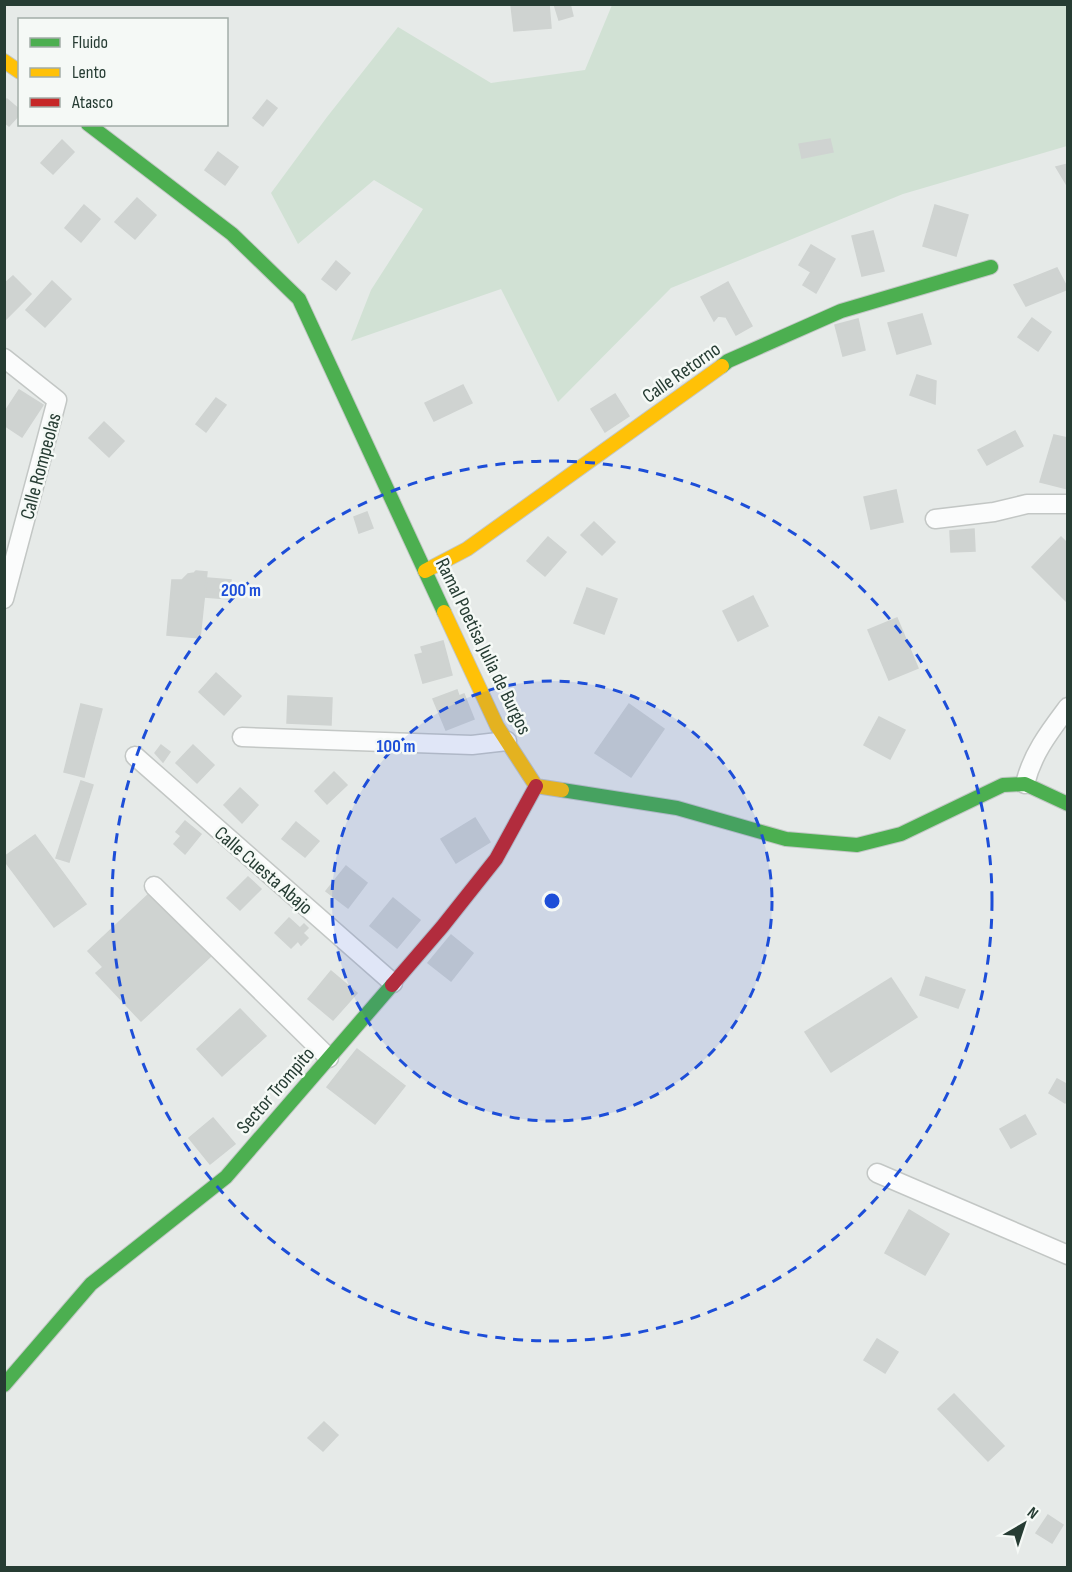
<svg xmlns="http://www.w3.org/2000/svg" width="1072" height="1572" font-family="'Sofia Sans Condensed',sans-serif">
<style>
.green{fill:#d1e1d4}
.building{fill:#cfd3d1;stroke:#cfd3d1;stroke-width:1.5}
.lines{fill:none;stroke-linecap:round;stroke-linejoin:round}
.street-casing{stroke:#c3c7c5;stroke-width:21}
.fast-casing{stroke:#c2c7c5;stroke-width:16}
.slow-casing{stroke:#c2c7c5;stroke-width:16}
.jam-casing{stroke:#c2c7c5;stroke-width:16}
.street{stroke:#fbfcfc;stroke-width:18}
.fast{stroke:#4caf50;stroke-width:14}
.slow{stroke:#ffc107;stroke-width:14}
.jam{stroke:#c62828;stroke-width:14}
.ring{fill:none;stroke:#1d4ed8;stroke-width:3;stroke-dasharray:10 8}
.labels{text-anchor:middle;stroke-width:5;stroke-linejoin:round;paint-order:stroke}
.street-label{font-size:20px;fill:#263c33;stroke:#f5f9f6}
.centre{fill:#1d4ed8;stroke:#f5f9f6;stroke-width:3}
.ring-label{font-size:18px;text-anchor:middle;font-weight:bold;fill:#1d4ed8;stroke:#f5f9f6;stroke-width:5;stroke-linejoin:round;paint-order:stroke}
</style>
<rect width="100%" height="100%" fill="#e6eae8"/>
<polygon class="green" points="612,5 1067,5 1067,146 903,194 671,288 558,402 501,289 351,341 371,290 423,209 374,180 298,244 271,193 327,117 398,27 491,83 585,70"/>
<g class="building">
<polygon points="549,4 551,28 514,31 511,5"/>
<polygon points="554,4 570,4 573,16 559,20"/>
<polygon points="7,99 20,110 20,114 9,126 4,122 4,102"/>
<polygon points="267,100 277,108 263,126 253,118"/>
<polygon points="830,139 833,152 802,158 799,144"/>
<polygon points="62,140 74,152 53,174 41,163"/>
<polygon points="218,152 238,167 225,185 205,170"/>
<polygon points="1068,164 1068,187 1056,167"/>
<polygon points="137,198 156,215 135,239 115,222"/>
<polygon points="84,205 100,219 81,242 65,228"/>
<polygon points="935,205 968,215 956,256 923,246"/>
<polygon points="873,231 884,271 862,276 852,236"/>
<polygon points="811,245 835,259 816,293 803,285 811,272 799,265"/>
<polygon points="336,261 350,273 336,290 322,279"/>
<polygon points="1057,268 1068,289 1026,306 1014,285"/>
<polygon points="13,276 31,294 6,319 4,318 4,284"/>
<polygon points="52,281 71,299 45,327 26,310"/>
<polygon points="728,282 752,326 736,335 726,317 718,316 714,321 701,297"/>
<polygon points="922,314 931,344 897,354 888,323"/>
<polygon points="1032,318 1051,332 1038,351 1018,337"/>
<polygon points="858,319 865,350 843,356 835,325"/>
<polygon points="917,375 936,381 935,404 910,395"/>
<polygon points="463,385 472,403 434,421 425,403"/>
<polygon points="19,390 43,405 22,437 4,425 4,413"/>
<polygon points="615,394 629,416 605,432 591,409"/>
<polygon points="216,398 226,405 206,432 196,424"/>
<polygon points="104,422 124,441 109,457 89,438"/>
<polygon points="1015,431 1023,446 987,465 978,450"/>
<polygon points="1054,435 1068,438 1068,489 1040,482"/>
<polygon points="896,490 903,522 871,529 864,497"/>
<polygon points="367,512 373,528 359,533 354,517"/>
<polygon points="594,522 615,542 602,555 581,535"/>
<polygon points="974,529 975,551 951,552 950,531"/>
<polygon points="548,537 566,552 545,576 527,561"/>
<polygon points="1061,537 1068,544 1068,603 1032,567"/>
<polygon points="196,571 207,572 200,638 167,635 172,580 182,580 188,574 194,573"/>
<polygon points="207,578 231,580 229,599 205,597"/>
<polygon points="587,588 617,599 604,634 574,623"/>
<polygon points="753,596 768,626 738,641 723,611"/>
<polygon points="897,618 918,668 889,680 868,630"/>
<polygon points="443,641 452,675 423,683 415,655 423,653 421,647"/>
<polygon points="216,673 241,696 224,715 199,692"/>
<polygon points="457,690 459,696 464,694 474,719 446,730 433,699"/>
<polygon points="288,696 332,698 331,725 287,723"/>
<polygon points="81,704 102,709 84,777 64,772"/>
<polygon points="629,704 664,729 631,777 595,753"/>
<polygon points="879,717 905,730 890,759 864,745"/>
<polygon points="161,745 170,752 163,762 155,753"/>
<polygon points="193,745 214,765 197,783 176,763"/>
<polygon points="334,772 347,785 327,804 315,791"/>
<polygon points="81,781 93,785 69,862 56,858"/>
<polygon points="240,788 258,805 242,823 224,805"/>
<polygon points="475,818 490,842 456,863 441,839"/>
<polygon points="185,821 201,834 185,854 174,844 181,836 176,832"/>
<polygon points="296,822 319,841 305,857 282,839"/>
<polygon points="35,835 86,904 54,927 4,860 4,857"/>
<polygon points="346,866 367,883 348,908 326,891"/>
<polygon points="248,877 261,889 240,910 227,898"/>
<polygon points="151,892 211,956 141,1021 96,973 103,967 88,951"/>
<polygon points="393,898 420,920 397,948 370,926"/>
<polygon points="289,918 300,928 304,924 308,928 303,933 308,938 301,945 298,941 291,948 275,933"/>
<polygon points="451,935 473,953 451,981 428,963"/>
<polygon points="331,971 357,993 333,1020 308,999"/>
<polygon points="926,977 965,990 958,1008 920,995"/>
<polygon points="891,978 917,1017 831,1072 805,1032"/>
<polygon points="240,1009 266,1036 222,1076 197,1049"/>
<polygon points="357,1049 405,1086 375,1124 327,1087"/>
<polygon points="1057,1079 1068,1085 1068,1098 1065,1103 1049,1093"/>
<polygon points="1025,1115 1036,1134 1011,1148 1000,1129"/>
<polygon points="213,1118 235,1144 210,1164 189,1138"/>
<polygon points="909,1210 949,1234 925,1275 885,1253"/>
<polygon points="877,1339 898,1352 885,1373 864,1360"/>
<polygon points="954,1394 1004,1446 988,1461 938,1409"/>
<polygon points="324,1422 338,1435 323,1451 308,1438"/>
<polygon points="1048,1515 1063,1525 1052,1543 1036,1533"/>
</g>
<g class="lines">
<defs>
<g id="street">
<polyline points="4,358 57,400 4,599"/>
<polyline points="935,519 994,512 1027,504 1068,504"/>
<polyline points="242,737 472,745 507,741"/>
<polyline points="135,756 393,983"/>
<path d="M1025,784C1032,754 1050,731 1068,707"/>
<polyline points="154,886 329,1058"/>
<polyline points="877,1173 1068,1255"/>
</g>
<g id="fast">
<polyline points="88,124 232,234 299,299 444,612"/>
<polyline points="722,366 728,361 841,311 991,267"/>
<polyline points="562,790 677,808 786,839 857,845 901,834 1003,785 1025,784 1068,804"/>
<polyline points="4,1385 91,1284 226,1177 392,985"/>
</g>
<g id="slow">
<polyline points="4,61 20,72"/>
<polyline points="425,571 467,549 722,366"/>
<polyline points="444,612 497,726 536,786 562,790"/>
</g>
<polyline id="jam" points="392,985 442,927 496,859 536,786"/>
</defs>
<use href="#street" class="street-casing"/>
<use href="#fast" class="fast-casing"/>
<use href="#slow" class="slow-casing"/>
<use href="#jam" class="jam-casing"/>
<use href="#street" class="street"/>
<use href="#fast" class="fast"/>
<use href="#slow" class="slow"/>
<use href="#jam" class="jam"/>
</g>
<circle cx="552" cy="901" r="220" fill="#1d4ed8" fill-opacity=".12"/>
<g class="ring">
<circle cx="552" cy="901" r="220"/>
<circle cx="552" cy="901" r="440"/>
</g>
<g class="labels">
<g class="street-label">
<text transform="translate(681 372) rotate(-35)" y="7">Calle Retorno</text>
<text transform="translate(40 466) rotate(-75)" y="7">Calle Rompeolas</text>
<text transform="translate(484 646) rotate(64)" y="7">Ramal Poetisa Julia de Burgos</text>
<text transform="translate(264 870) rotate(41)" y="7">Calle Cuesta Abajo</text>
<text transform="translate(275 1090) rotate(-49)" y="7">Sector Trompito</text>
</g>
</g>
<circle cx="552" cy="901" r="9" class="centre"/>
<g class="ring-label">
<text x="241" y="596">200 m</text>
<text x="396" y="752">100 m</text>
</g>
<rect width="1072" height="1572" fill="none" stroke="#263c33" stroke-width="12"/>
<rect x="18" y="18" width="210" height="108" fill="#f5f9f6" stroke="#a2ada8" stroke-width="1.5"/>
<rect x="30" y="38" width="30" height="9" fill="#4caf50" stroke="#a2ada8" stroke-width="1.5"/>
<text x="72" y="48" font-size="18" fill="#263c33">Fluido</text>
<rect x="30" y="68" width="30" height="9" fill="#ffc107" stroke="#a2ada8" stroke-width="1.5"/>
<text x="72" y="78" font-size="18" fill="#263c33">Lento</text>
<rect x="30" y="98" width="30" height="9" fill="#c62828" stroke="#a2ada8" stroke-width="1.5"/>
<text x="72" y="108" font-size="18" fill="#263c33">Atasco</text>
<g transform="translate(1024 1524) rotate(39)" stroke="#f5f9f6" stroke-width="4.5" paint-order="stroke">
<path d="M0-4.5L10 22L0 15L-10 22Z" fill="#263c33"/>
<text y="-9" font-size="16" font-weight="bold" text-anchor="middle" fill="#263c33">N</text>
</g>
</svg>
